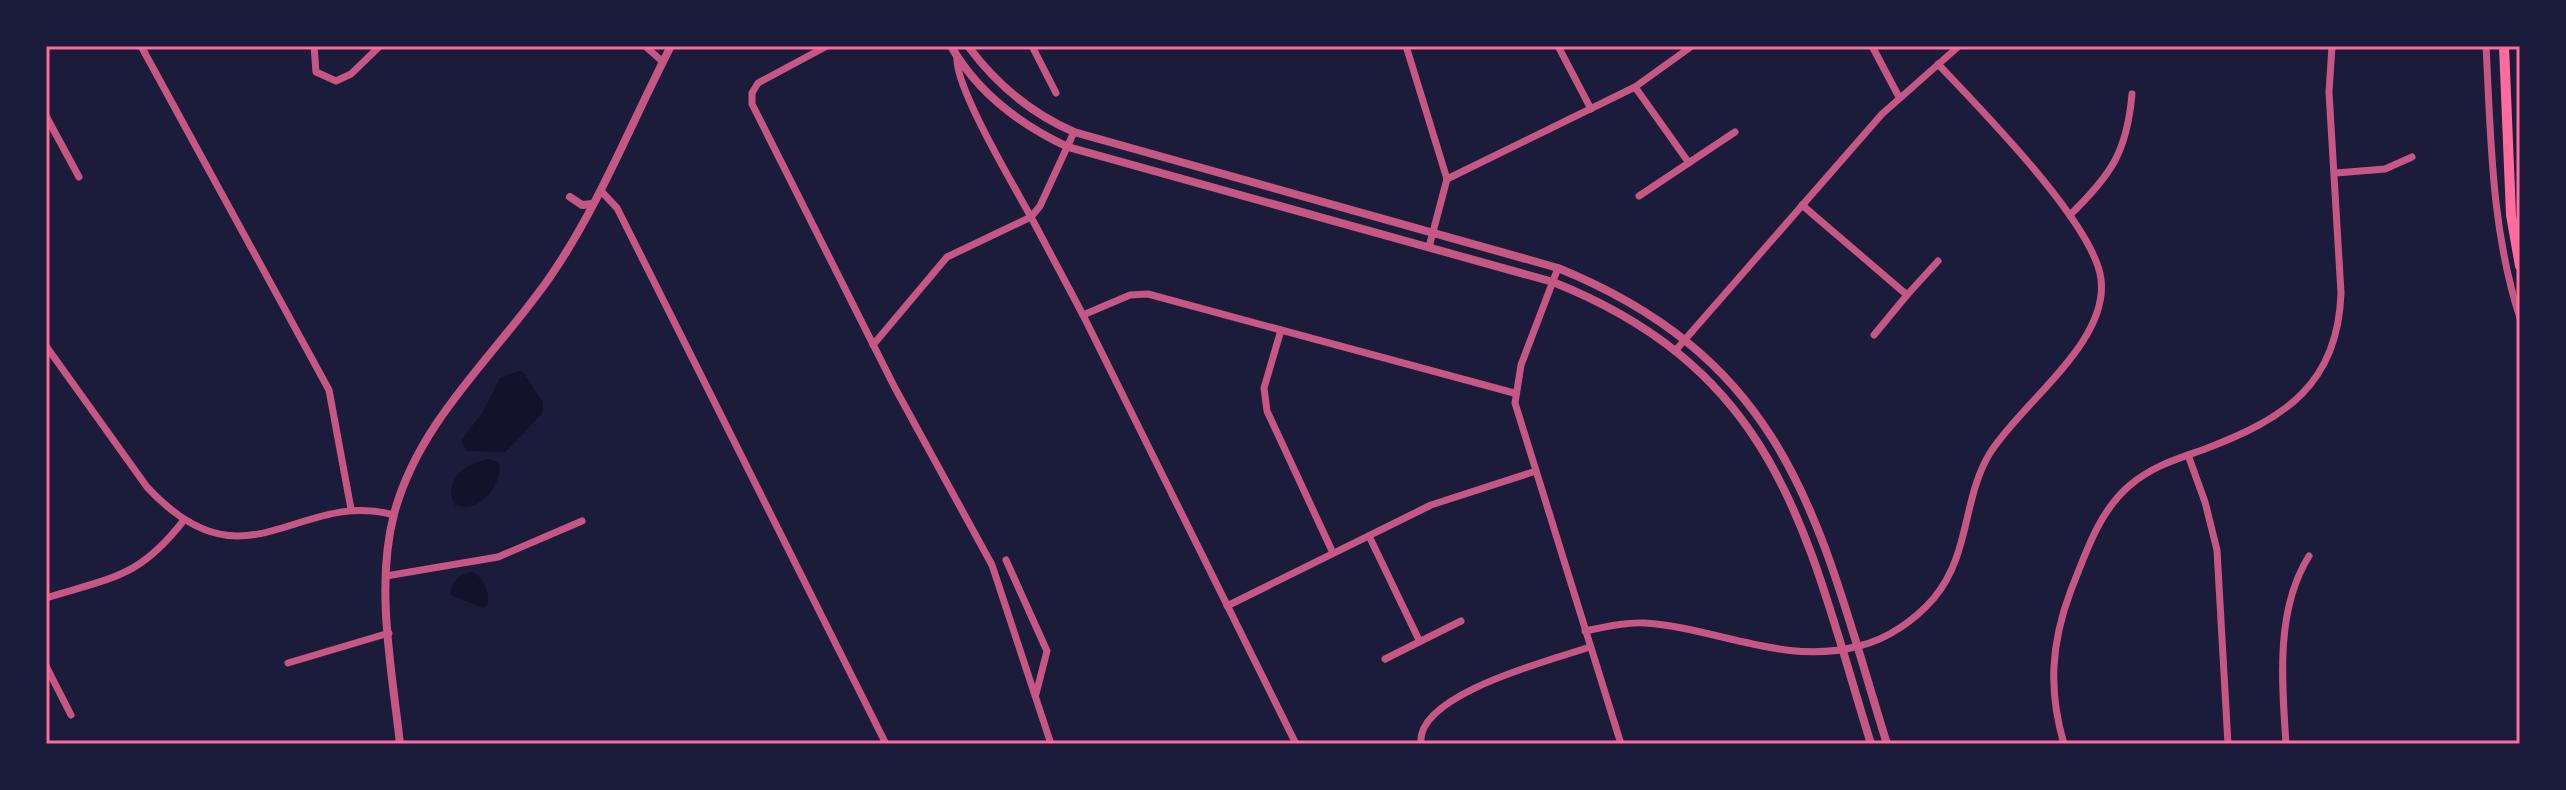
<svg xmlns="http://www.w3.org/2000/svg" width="2566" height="790" font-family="Roboto,sans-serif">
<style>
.water{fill:#12122b}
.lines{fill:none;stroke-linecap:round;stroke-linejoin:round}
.minor{stroke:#c65784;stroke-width:7}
.tertiary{stroke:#c65784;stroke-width:8}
.secondary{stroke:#ff6b9d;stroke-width:10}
.neatline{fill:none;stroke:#ff6b9d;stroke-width:3}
</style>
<rect width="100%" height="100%" fill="#1b1b3a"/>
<g class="water">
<polygon points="518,371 523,372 543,402 542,414 505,452 466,451 461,441 482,413 500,378"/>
<path d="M489,459L498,462L500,468C498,490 478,513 455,505C442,480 466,463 489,459Z"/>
<path d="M473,572C483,578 490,592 488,604L483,608L451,595C449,582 461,573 473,572Z"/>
</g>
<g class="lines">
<g class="minor">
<polyline points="141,46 329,390 351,509"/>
<polyline points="314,46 316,72 336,81 351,74 380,46"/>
<polyline points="645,46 663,62"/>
<polyline points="827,46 758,83 752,93 752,104 895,388 992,565 1051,744"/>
<polyline points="1032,46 1056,93"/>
<polyline points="1406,46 1447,179 1429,247"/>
<polyline points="1558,46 1591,109"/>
<polyline points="1872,46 1899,97"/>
<path d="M2486,46C2491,138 2491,229 2520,318"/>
<polyline points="1635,87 1689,163"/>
<polyline points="46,116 79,177"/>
<polyline points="1074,132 1040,206 1031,217 1083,315 1296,744"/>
<polyline points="2336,173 2385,169 2412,157"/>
<polyline points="1447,179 1635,87 1692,46"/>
<polyline points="601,191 617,208 886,744"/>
<polyline points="1639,196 1735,132"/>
<polyline points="1802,205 1907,295 1874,335"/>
<path d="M2070,215C2111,175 2127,152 2132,94"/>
<polyline points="1558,268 1521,365 1515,403 1621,744"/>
<polyline points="1907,295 1938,261"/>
<polyline points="1083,315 1130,295 1148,294 1514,393"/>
<polyline points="1281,330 1264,388 1267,411 1333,553"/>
<path d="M873,345L947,257L1031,217C1014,186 955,87 957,58"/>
<path d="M46,346L147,487C246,594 298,488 394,515"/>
<polyline points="1675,351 1882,114 1959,46"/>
<polyline points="2188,455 2205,502 2217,550 2228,744"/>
<polyline points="1369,536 1419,640"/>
<polyline points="1006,560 1047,651 1036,694"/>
<polyline points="386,576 498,557 582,521"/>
<path d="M46,598C113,577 139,578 184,520"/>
<polyline points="1227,606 1431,505 1536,471"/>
<path d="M1585,631C1605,627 1625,622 1645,623C1718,628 1784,666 1859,646C1888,639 1915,620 1934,598C1971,553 1962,499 1990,453C2022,402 2109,343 2101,279C2094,223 1979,108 1938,64"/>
<polyline points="1385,659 1461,621"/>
<polyline points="288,663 389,633"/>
<polyline points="46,666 71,715"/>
<path d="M1421,744C1415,694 1552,660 1590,647"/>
<path d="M2064,744C2048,690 2051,643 2071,590C2086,553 2098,513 2129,486C2152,466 2177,459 2205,449C2284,419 2338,385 2341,293L2329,92L2332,46"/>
<path d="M2286,744C2282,683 2275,610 2309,556"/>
</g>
<g class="tertiary">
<path d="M951,46C977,92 1021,125 1068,147L1553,282C1781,373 1806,534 1871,744"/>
<path d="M968,46C996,84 1030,113 1074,132L1558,268C1793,364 1819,525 1887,744"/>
<polyline points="570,197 582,205 593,204"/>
<path d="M400,744C392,670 375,587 394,514C419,420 496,355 550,277C599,206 631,123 671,46"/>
</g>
<polyline class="secondary" points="2504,46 2511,215 2520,266"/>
</g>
<rect width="2566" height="790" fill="none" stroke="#1b1b3a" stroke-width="96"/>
<rect x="48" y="48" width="2470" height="694" class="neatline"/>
</svg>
